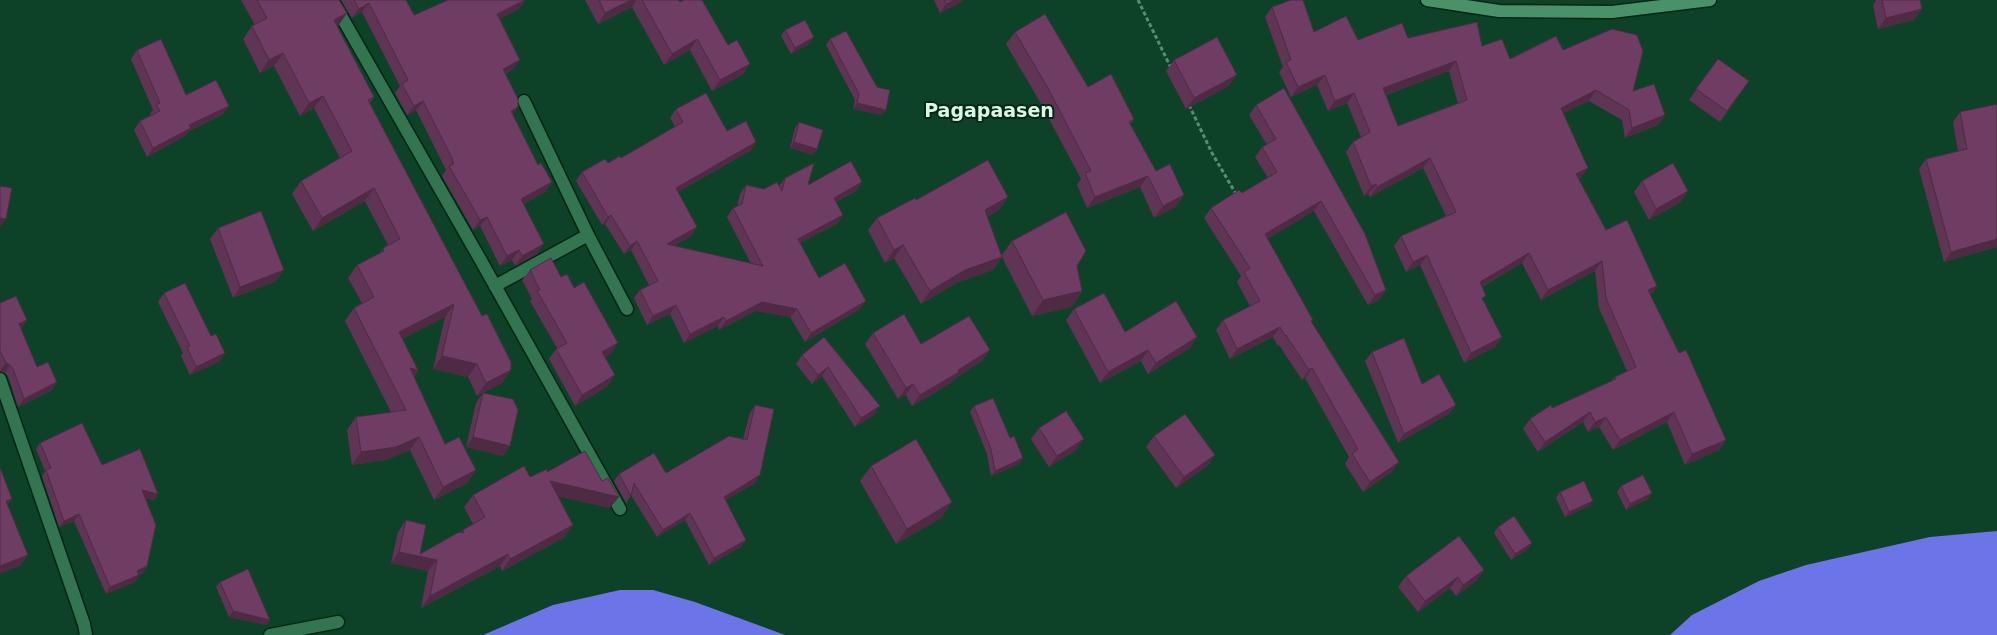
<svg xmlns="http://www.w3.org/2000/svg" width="1997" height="635" font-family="'DejaVu Sans',sans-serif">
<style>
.water{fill:#6c75e7}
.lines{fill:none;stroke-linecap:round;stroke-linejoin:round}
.minor-casing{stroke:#032614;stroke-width:15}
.secondary-casing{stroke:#032614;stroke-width:15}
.path{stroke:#5e8a72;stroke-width:3;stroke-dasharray:4 2.5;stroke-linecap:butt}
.minor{stroke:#347551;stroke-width:12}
.secondary{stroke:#499168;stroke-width:12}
.wall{fill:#5f3455;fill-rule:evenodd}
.shaded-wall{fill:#4e2a45}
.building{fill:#6f3c63;stroke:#4e2a45;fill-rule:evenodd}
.labels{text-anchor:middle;stroke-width:4;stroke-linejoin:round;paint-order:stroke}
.neighbourhood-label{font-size:19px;font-weight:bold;fill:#d7f8e2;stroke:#092516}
</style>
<rect width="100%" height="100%" fill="#0e4228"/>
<g class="water">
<polygon points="1997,531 1997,635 1670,635 1692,615 1759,581 1806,565 1930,537"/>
<polygon points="620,590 653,590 695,602 785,635 483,635 553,605"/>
</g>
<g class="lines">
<defs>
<g id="minor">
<polyline points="332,0 480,259 620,509"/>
<polyline points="524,101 588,235 627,309"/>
<polyline points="495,286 588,235"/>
<polyline points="0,379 84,624 86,635"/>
<polyline points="270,635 338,622"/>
</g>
<polyline id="secondary" points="1427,0 1499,11 1612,12 1710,0"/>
</defs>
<use href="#minor" class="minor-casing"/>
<use href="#secondary" class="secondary-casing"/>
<g class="path">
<polyline points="1138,0 1172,70"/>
<polyline points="1189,105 1212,153 1236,194"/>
</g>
<use href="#minor" class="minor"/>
<use href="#secondary" class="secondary"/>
</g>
<g class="wall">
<polygon points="241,0 339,0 347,13 337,27 374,97 370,103 482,316 511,370 502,383 477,396 468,377 433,369 445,317 402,339 418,370 414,377 445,444 476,470 467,483 434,500 410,450 386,460 352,465 347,430 356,417 391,412 345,321 354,308 362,303 348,278 357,265 380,253 383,248 388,245 365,201 313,231 292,194 301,181 340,158 314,108 300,116 274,66 260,73 243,39 252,26 255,25"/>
<polygon points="341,0 406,0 414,15 525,0 518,10 499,19 513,69 505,74 518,107 512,114 538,165 552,182 545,192 524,204 537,254 515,266 512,260 500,266 480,226 473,230 442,176 446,170 416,110 407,115 395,93 400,86 362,12 352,18"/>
<polygon points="585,0 678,0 680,2 750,64 742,75 712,91 690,50 664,65 632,7 598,24"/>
<polygon points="934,0 963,0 960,3 940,13"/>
<polygon points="1876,0 1920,0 1914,20 1878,29 1873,5"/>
<path d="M1272,7L1314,32L1358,40L1408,38L1482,46L1510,59L1563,50L1633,91L1665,115L1658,125L1625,138L1622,120L1589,101L1563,113L1581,178L1579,179L1606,230L1657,286L1650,295L1679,353L1726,440L1719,450L1685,465L1667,422L1613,450L1599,427L1588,432L1583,422L1538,452L1523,429L1530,419L1611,381L1615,377L1627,371L1599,308L1595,271L1541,300L1522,263L1482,287L1483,300L1502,337L1495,347L1464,363L1420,265L1406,272L1394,246L1401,236L1446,216L1423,168L1370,197L1368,194L1364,196L1346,152L1353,142L1361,137L1347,103L1328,111L1317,85L1291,97L1279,72L1283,67L1265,17ZM1449,71L1458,104L1398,126L1386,95Z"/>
<polygon points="785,30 810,43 791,54 781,36"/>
<polygon points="1015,32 1088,87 1134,119 1130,125 1176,207 1154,218 1140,187 1087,208 1077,185 1081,179 1040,102 1006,44"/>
<polygon points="830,39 882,115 853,109 855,100 826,45"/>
<polygon points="137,50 186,95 229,106 222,115 189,131 185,136 147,157 134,130 140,121 151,115 150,114 153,110 131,59"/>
<polygon points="1718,59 1749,81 1720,122 1689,100"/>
<polygon points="1174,60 1229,86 1186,109 1166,71"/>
<polygon points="1256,105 1386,290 1379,300 1368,305 1314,211 1267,239 1392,472 1363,492 1345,464 1349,457 1305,378 1302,380 1279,345 1278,346 1273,337 1230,359 1216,330 1223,320 1250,306 1237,282 1241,276 1204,218 1211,208 1242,193 1268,178 1255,157 1262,147 1267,145 1249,115"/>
<polygon points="676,109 727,131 756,142 750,151 678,192 697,227 691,236 674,246 751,264 727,217 733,208 737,206 740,194 746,185 764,189 779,186 785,178 808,185 862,182 856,191 836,202 837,224 800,243 819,278 860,309 805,342 790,317 756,311 719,330 718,326 684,343 670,314 647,325 634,298 640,290 649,285 631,250 624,254 605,224 602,225 576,181 582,172 621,158 675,127 670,118"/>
<polygon points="1960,112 1997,247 1944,262 1919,169 1926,159 1958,151 1953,122"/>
<polygon points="799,122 813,155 790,148 795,128"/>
<polygon points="1642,181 1681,202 1649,220 1634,192"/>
<polygon points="916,200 999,210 987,217 1001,256 1012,241 1077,266 1082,291 1072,307 1032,316 1002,257 993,270 956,283 921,304 894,258 885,263 868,230 877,218"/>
<polygon points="218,228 276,281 233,298 210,239"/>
<polygon points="530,270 561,277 611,354 605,357 608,386 575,406 549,359 557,348 530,301 532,299 522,280"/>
<polygon points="164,293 211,336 225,353 219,362 190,375 181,356 183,353 158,302"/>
<polygon points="0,303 22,328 21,329 37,367 52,390 18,407 8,376 5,373 0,371"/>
<polygon points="1074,309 1125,332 1197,337 1190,348 1148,374 1141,361 1100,383 1066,320"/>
<polygon points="873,333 921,344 982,361 954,379 951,383 912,406 906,395 898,399 865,344"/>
<polygon points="824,337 874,415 855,427 822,376 812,384 796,364 802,355"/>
<polygon points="1372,352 1456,405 1449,414 1398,443 1365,361"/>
<polygon points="483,393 503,456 466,447 476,403"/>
<polygon points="755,405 755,483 725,500 741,547 709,565 685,520 657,537 631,495 626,503 614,481 619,474 666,473 743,439 750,413"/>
<polygon points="974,406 1019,464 991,476 987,454 970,412"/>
<polygon points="1039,428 1076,450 1049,467 1031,439"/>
<polygon points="1154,436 1215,455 1207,466 1176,488 1146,447"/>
<polygon points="40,443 102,465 158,494 154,500 145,498 143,573 139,575 135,582 106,594 74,521 59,527 42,476 45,471 36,449"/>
<polygon points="871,466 952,502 941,518 896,544 860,481"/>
<polygon points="547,472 610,508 558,496 565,537 502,571 500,566 421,608 428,571 391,563 398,532 406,520 420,554 461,532 463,530 473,524 464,507 473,495"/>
<polygon points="1621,486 1648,499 1626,510 1617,492"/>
<polygon points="1560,492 1593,501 1589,506 1565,517 1556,498"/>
<polygon points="1498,527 1528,549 1511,560 1494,533"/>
<polygon points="1484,570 1476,581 1456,596 1450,588 1418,612 1398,587 1406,576"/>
<polygon points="220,582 270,620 266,625 229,617 216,587"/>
</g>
<g class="shaded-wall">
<polygon points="525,0 518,10 490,24 497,14"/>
<polygon points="631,0 636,0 632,7 598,24 605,13"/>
<polygon points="955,0 963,0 960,3 940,13 946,4"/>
<polygon points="369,3 362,12 352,18 359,9"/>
<polygon points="1922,9 1914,20 1878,29 1886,18"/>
<polygon points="347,13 338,26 325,33 334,20"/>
<polygon points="814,37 810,43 791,54 795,48"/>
<polygon points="697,39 690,50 664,65 672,54"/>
<polygon points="283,53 274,66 260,73 269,60"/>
<polygon points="520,60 513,69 496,78 503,69"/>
<polygon points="1456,61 1449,71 1376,98 1383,88"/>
<polygon points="750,64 742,75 712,91 720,80"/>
<polygon points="1237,75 1229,86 1186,109 1194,98"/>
<polygon points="1325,75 1317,85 1291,97 1298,87"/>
<polygon points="1596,90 1589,101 1554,118 1561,108"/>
<polygon points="1354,93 1347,103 1328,111 1335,101"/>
<polygon points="323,96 314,108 300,116 309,103"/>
<polygon points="423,101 416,110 407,115 414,106"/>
<polygon points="857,103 886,110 882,115 853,109"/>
<polygon points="229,106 222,115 189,131 185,136 147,157 153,148 189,125"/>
<polygon points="518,107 511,117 511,111"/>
<polygon points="1665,115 1658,125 1625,138 1632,128"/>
<polygon points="756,142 750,151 669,197 676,188"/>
<polygon points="794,142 817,149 813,155 790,148"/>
<polygon points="1430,158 1423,168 1370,197 1377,187"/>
<polygon points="1588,168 1581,178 1569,184 1576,174"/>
<polygon points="1148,176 1140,187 1087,208 1095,197"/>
<polygon points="552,182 545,192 515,209 521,199"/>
<polygon points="862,182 856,191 828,206 834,198"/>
<polygon points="1376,184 1368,194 1364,196 1371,186"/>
<polygon points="374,188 365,201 313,231 322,218"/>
<polygon points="1688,191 1681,202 1649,220 1656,209"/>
<polygon points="1184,195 1176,207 1154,218 1163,206"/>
<polygon points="1008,197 999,210 976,223 985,210"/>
<polygon points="1321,201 1314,211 1258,244 1265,234"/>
<polygon points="611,215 605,224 602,225 608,217"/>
<polygon points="843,215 837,224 792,247 798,239"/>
<polygon points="487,217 480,226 473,230 480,220"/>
<polygon points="0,218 6,219 0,227"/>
<polygon points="697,227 691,236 661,253 667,244"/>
<polygon points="1997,239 1997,247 1944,262 1951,252"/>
<polygon points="637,241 631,250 624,254 630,246"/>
<polygon points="544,244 537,254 515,266 522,256"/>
<polygon points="903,245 894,258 885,263 894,250"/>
<polygon points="519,250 512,260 500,266 507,256"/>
<polygon points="1529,253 1522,263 1472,292 1480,282"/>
<polygon points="1427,255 1420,265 1406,272 1413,262"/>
<polygon points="1002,257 993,270 956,283 921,304 930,291 965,270"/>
<polygon points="1602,261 1595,271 1541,300 1548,290"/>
<polygon points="284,270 276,281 233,298 240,287"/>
<polygon points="1657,286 1650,296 1648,290"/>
<polygon points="1386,290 1379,300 1368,305 1375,295"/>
<polygon points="1082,291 1072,307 1032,316 1043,300"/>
<polygon points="866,301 860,309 805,342 811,333"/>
<polygon points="762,302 797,309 790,317 756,311 719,330 726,321"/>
<polygon points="454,304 445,317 390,345 399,332"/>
<polygon points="676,305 670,314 647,325 653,316"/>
<polygon points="724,317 718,326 684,343 690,334"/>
<polygon points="27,320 22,328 14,332 19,324"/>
<polygon points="1280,327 1273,337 1230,359 1237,349"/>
<polygon points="1197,337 1190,348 1148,374 1156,363"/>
<polygon points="1502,337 1495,347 1464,363 1471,353"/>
<polygon points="618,343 611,354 595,363 602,352"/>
<polygon points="990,350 982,361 954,379 951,383 912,406 920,395"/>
<polygon points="1148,350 1141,361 1100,383 1108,372"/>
<polygon points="225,353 219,362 190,375 196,367"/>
<polygon points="442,356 477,364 468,377 433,369"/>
<polygon points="6,363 10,365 5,373 0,371"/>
<polygon points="828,367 822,376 812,384 818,375"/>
<polygon points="410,368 418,370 409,383"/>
<polygon points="1312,368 1305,378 1302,380 1309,370"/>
<polygon points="511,370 502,383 477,396 486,383"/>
<polygon points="615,375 608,386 575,406 582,395"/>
<polygon points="57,382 52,390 18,407 24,399"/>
<polygon points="913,384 906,395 898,399 906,388"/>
<polygon points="1456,405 1449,414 1398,443 1404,434"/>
<polygon points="880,406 874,415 855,427 861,418"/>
<polygon points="1590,412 1583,422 1538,452 1545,442"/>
<polygon points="1674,412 1667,422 1613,450 1620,440"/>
<polygon points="1606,417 1599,427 1588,432 1595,422"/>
<polygon points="419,437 410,450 386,460 352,465 361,452"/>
<polygon points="473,437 510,446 503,456 466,447"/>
<polygon points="1084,439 1076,450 1049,467 1057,456"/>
<polygon points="1726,440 1719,450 1685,465 1692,454"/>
<polygon points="1215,455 1207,466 1176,488 1184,477"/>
<polygon points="1023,458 1019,464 991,476 995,471"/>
<polygon points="1399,462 1392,472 1363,492 1370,482"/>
<polygon points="476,470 467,483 434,500 443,487"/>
<polygon points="760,475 755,483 718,505 724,497"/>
<polygon points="550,481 619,497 610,508 542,493"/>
<polygon points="142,490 158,494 154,500 138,497"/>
<polygon points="1652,493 1648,499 1626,510 1630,504"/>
<polygon points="12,499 4,510 6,501"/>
<polygon points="1593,501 1589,506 1565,517 1569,512"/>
<polygon points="952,502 941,518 896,544 907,529"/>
<polygon points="690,513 685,520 657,537 663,530"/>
<polygon points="79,514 74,521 59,527 64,521"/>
<polygon points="573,525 565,537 502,571 510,559"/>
<polygon points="746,540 741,547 709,565 714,558"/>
<polygon points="1532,543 1528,549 1511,560 1515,554"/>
<polygon points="399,552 437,560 428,571 391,563"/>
<polygon points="508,554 500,566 421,608 430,596"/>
<polygon points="28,555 20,566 0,574 0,566"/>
<polygon points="147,566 143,573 133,578 137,571"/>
<polygon points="1484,570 1476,581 1456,596 1463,585"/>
<polygon points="139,575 135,582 106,594 110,587"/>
<polygon points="1458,577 1450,588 1418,612 1425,601"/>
<polygon points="233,611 270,620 266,625 229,617"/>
</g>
<g class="building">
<polygon points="257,0 339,0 347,13 334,20 374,97 368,100 482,316 487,314 511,362 511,370 486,383 477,364 442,356 454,304 399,332 418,370 410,368 445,444 459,437 476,470 443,487 419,437 396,447 361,452 356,417 406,410 354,308 374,297 357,265 384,251 383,248 400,239 374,188 322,218 301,181 352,151 323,96 309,103 283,53 269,60 252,26 267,18"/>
<polygon points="354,0 406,0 414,15 448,0 525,0 497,14 520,60 503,69 518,99 518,107 511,111 538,165 541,163 552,182 521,199 544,244 522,256 519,250 507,256 487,217 480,220 449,166 454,164 451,156 423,101 414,106 402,84 408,80 369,3 359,9"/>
<polygon points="599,0 631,0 605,13"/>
<polygon points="642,0 678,0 680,2 684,0 702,0 728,45 737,40 750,64 720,80 697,39 672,54"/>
<polygon points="944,0 955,0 946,4"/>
<path d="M1291,0H1303L1314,32L1346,16L1358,40L1402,23L1408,38L1477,22L1482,46L1502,39L1510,59L1556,36L1563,50L1612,29L1637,35L1643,51L1633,91L1654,84L1665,115L1632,128L1629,110L1596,90L1561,108L1588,168L1576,174L1606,230L1627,220L1657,286L1648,290L1679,353L1686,350L1726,440L1692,454L1674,412L1620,440L1606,417L1595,422L1590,412L1545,442L1530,419L1551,405L1552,408L1616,379L1615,377L1636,367L1606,298L1602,261L1548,290L1529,253L1480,282L1486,296L1482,298L1502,337L1471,353L1427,255L1413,262L1401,236L1456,212L1430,158L1377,187L1376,184L1371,186L1353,142L1370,132L1354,93L1335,101L1325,75L1298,87L1286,62L1291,60L1272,7ZM1456,61L1467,100L1398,126L1383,88Z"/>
<polygon points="1882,0 1920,0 1922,9 1886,18"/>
<polygon points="1045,14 1088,87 1111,74 1134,119 1129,122 1156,171 1170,164 1184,195 1163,206 1148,176 1095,197 1085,173 1091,171 1049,90 1015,32"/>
<polygon points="805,20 814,37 795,48 785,30"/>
<polygon points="846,31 877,87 890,90 886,110 857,103 859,94 830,39"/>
<polygon points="1217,37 1237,75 1194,98 1174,60"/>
<polygon points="161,39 186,95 216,80 229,106 189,125 191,128 153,148 140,121 160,111 156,105 160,103 137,50"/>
<polygon points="1718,59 1749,81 1727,111 1696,89"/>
<polygon points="1284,88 1365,234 1386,290 1375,295 1321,201 1265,234 1313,320 1311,321 1399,462 1370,482 1352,454 1358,449 1312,368 1309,370 1286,335 1285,336 1280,327 1237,349 1223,320 1260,301 1244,272 1250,268 1211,208 1239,190 1242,193 1277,172 1262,147 1276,139 1256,105"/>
<polygon points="706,93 727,131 746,121 756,142 676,188 697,227 667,244 763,266 733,208 742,204 746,185 764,189 777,182 782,191 785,178 814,163 808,185 851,161 862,182 834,198 843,215 798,239 819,278 845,263 866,301 811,333 797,309 762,302 726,321 724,317 690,334 676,305 653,316 640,290 658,281 637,241 630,246 611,215 608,217 582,172 605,159 608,163 620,156 621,158 683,122 676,109"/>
<polygon points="1997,104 1997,239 1951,252 1926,159 1967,149 1960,112"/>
<polygon points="799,122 823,130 817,149 794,142"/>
<polygon points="988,160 1008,197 985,210 1002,257 965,270 930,291 903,245 894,250 877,218 915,198 916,200"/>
<polygon points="1673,163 1688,191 1656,209 1642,181"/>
<polygon points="0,186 12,188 6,219 0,218"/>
<polygon points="261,211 284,270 240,287 218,228"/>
<polygon points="1066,212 1086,251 1077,266 1082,291 1043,300 1012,241"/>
<polygon points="551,258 561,277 567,274 574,288 584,282 618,343 602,352 615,375 582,395 556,349 567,343 537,291 540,290 530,270"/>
<polygon points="185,283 211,336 216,334 225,353 196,367 187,347 190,346 164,293"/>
<polygon points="1104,293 1125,332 1176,301 1197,337 1156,363 1148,350 1108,372 1074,309"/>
<polygon points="16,296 27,320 19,324 37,367 48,362 57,382 24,399 13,369 10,365 6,363 0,351 0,303"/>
<polygon points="904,314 921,344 969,316 990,350 958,370 959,372 920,395 913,384 906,388 873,333"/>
<polygon points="824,337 880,406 861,418 828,367 818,375 802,355"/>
<polygon points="1404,338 1422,384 1439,374 1456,405 1404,434 1372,352"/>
<polygon points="483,393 513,399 518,410 510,446 473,437"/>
<polygon points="993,398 1010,438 1014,436 1023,458 995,471 991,449 974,406"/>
<polygon points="755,405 774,409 760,475 724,497 746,540 714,558 690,513 663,530 634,483 631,496 619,474 654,453 666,473 729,436 747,440"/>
<polygon points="1066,411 1084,439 1057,456 1039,428"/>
<polygon points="1185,414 1215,455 1184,477 1154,436"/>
<polygon points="82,423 102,465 140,449 158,494 142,490 156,525 147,566 137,571 139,575 110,587 79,514 64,521 46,470 51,468 40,443"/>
<polygon points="916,439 952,502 907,529 871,466"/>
<polygon points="585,451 602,481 608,478 619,497 550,481 573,525 510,559 508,554 430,596 437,560 399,552 406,520 426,525 420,554 459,532 464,533 463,530 485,517 473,495 524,466 530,477 547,469 547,472"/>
<polygon points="0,467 12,499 6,501 28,555 0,566"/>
<polygon points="1643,475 1652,493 1630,504 1621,486"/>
<polygon points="1584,481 1593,501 1569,512 1560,492"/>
<polygon points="1514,516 1532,543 1515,554 1498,527"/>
<polygon points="1459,536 1484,570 1463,585 1458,577 1425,601 1406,576"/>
<polygon points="248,569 270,620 233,611 220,582"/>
</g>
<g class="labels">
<g class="neighbourhood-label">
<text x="989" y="117">Pagapaasen</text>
</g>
</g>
</svg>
